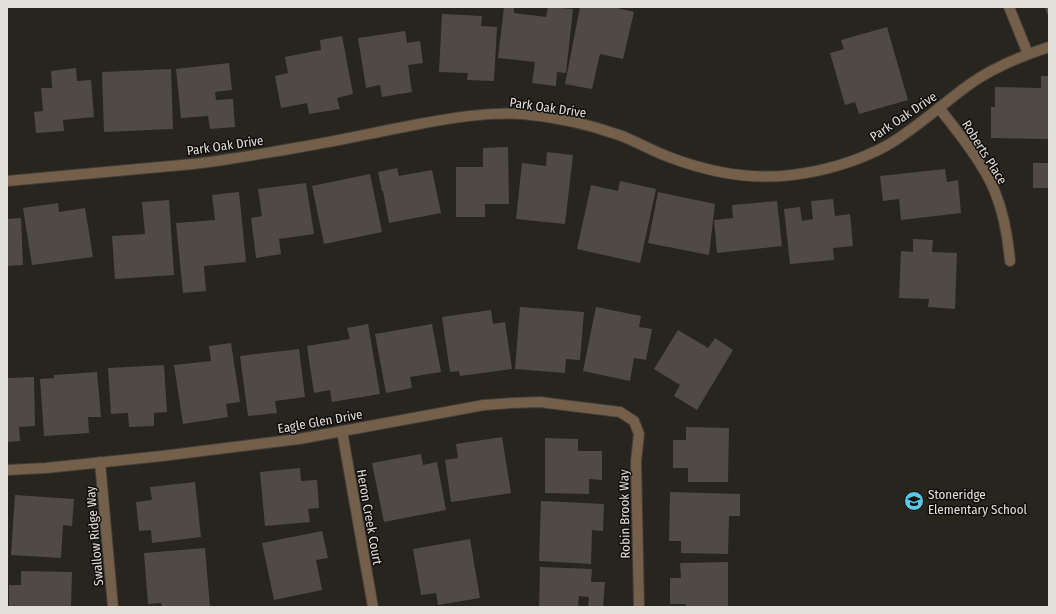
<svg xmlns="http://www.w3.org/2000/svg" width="1056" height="614" font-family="'Fira Sans Condensed',sans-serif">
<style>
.building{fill:#504a44}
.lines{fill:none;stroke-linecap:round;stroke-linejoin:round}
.minor-casing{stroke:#423e39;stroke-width:12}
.minor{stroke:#735f4a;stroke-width:10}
.labels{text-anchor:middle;stroke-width:3;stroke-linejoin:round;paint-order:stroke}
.street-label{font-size:13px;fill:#e3e0dc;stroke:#0f0d0b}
.poi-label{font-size:13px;fill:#e3e0dc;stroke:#0f0d0b;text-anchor:start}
</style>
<rect width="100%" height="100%" fill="#28241e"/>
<g class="building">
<polygon points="504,7 514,7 514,13 546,17 548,7 573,9 566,73 557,72 556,86 532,83 535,62 498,58"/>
<polygon points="580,7 613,7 634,12 623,59 600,54 592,89 565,84"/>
<polygon points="1045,7 1049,7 1049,14 1047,14"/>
<polygon points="442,14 482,16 481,26 497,27 494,81 467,80 468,73 439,72"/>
<polygon points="887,27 908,100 859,114 855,102 845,105 830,53 844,49 841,40"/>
<polygon points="405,31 407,43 420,41 423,63 408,65 412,92 382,97 380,85 366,88 358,38"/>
<polygon points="342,36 353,94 337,98 340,109 309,114 307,103 281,108 275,76 288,73 285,57 321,50 320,40"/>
<polygon points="229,63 232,90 215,92 216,100 233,99 235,127 210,129 208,116 181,118 176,69"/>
<polygon points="76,68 77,81 91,80 94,117 63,120 64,131 36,133 34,112 43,111 41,88 52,88 51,71"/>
<polygon points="171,69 173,129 104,132 102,72"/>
<polygon points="1041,76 1049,76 1049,139 991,138 991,107 995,107 995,87 1041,88"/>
<polygon points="508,147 509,204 485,204 485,217 456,217 456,167 483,167 483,148"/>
<polygon points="547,152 573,155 565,224 516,219 522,163 546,166"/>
<rect x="1033" y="163" width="16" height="25"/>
<polygon points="397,168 399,176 432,170 441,213 389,223 383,191 382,191 378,172"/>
<polygon points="945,169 947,182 958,180 961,213 901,220 899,199 883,201 880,176"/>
<polygon points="370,174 382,232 324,244 312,186"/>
<polygon points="620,181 656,189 640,263 577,249 591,185 618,191"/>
<polygon points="306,183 314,234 279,239 281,254 256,258 251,218 262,216 258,189"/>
<polygon points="239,192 246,262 204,266 206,291 183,293 176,223 215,220 212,195"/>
<polygon points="658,192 715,204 709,255 648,243"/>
<polygon points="833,199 835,216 850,214 853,246 833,248 834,260 790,264 784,209 800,207 802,221 813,219 811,201"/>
<polygon points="169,200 174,275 115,279 112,236 145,234 142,202"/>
<polygon points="777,201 782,246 717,253 714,220 733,218 732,205"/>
<polygon points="58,203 59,212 85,208 93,257 32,265 23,208"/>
<polygon points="21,218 23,265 7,266 7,219"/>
<polygon points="913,239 933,240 932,252 957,253 955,309 928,307 929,299 899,298 901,251 913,252"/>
<polygon points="520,307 584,312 580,360 566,359 565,373 515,369"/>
<polygon points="596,307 641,316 639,327 652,329 646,360 634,358 630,381 583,371"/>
<polygon points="491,310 493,324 505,322 512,369 460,376 459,371 450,372 442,317"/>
<polygon points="368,324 380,394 332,402 330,390 314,393 307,346 350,339 347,328"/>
<polygon points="432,324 441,372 410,377 412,388 386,393 375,334"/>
<polygon points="678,330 708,348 715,338 733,350 697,410 674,396 680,385 654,369"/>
<polygon points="231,343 240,402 226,404 228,417 183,424 174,365 211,361 209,346"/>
<polygon points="299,349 305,397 275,401 277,413 248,416 240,356"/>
<polygon points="164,365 167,412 154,413 154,426 129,427 128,413 111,414 108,368"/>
<polygon points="97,372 101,417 88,417 89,433 44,436 40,379 54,378 54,375"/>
<polygon points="34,377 35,426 19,427 20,441 7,442 7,378"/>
<polygon points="686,427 729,428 728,482 688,482 688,468 673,468 673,440 686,440"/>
<polygon points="502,437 511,493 451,502 445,460 458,458 456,444"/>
<polygon points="545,438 578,439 578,451 602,451 602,480 589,479 589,494 545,493"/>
<polygon points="421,454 423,465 437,462 446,510 384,522 372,463"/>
<polygon points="300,468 301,481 317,480 319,508 308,509 310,522 265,526 260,472"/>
<polygon points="195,482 201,537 152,543 151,530 139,531 136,502 152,500 150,487"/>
<polygon points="670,492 740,494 740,516 729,516 728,554 681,553 681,541 669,541"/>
<polygon points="15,495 74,499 72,526 63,525 61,558 11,555"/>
<polygon points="541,501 604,504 603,531 592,530 591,564 539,561"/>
<polygon points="322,531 328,558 316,560 322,590 274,600 262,543"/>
<polygon points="470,539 480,598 438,605 436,593 421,595 413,549"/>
<polygon points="205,548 210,607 162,607 161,603 148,604 144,553"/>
<polygon points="728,562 728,607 686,607 686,604 670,604 670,578 681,578 680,563"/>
<polygon points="540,567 592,569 591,582 605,582 603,607 588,607 589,597 579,596 578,607 539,607"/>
<polygon points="21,571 72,572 71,607 9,607 9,585 21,585"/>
</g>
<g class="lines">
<defs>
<g id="minor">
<polyline points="1009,7 1028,54"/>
<path d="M939,108C958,132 984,164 995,192C1004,214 1008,238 1010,261"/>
<path d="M7,181C69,175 131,170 193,164C229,160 265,153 301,147C339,141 376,132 414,125C450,118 486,112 523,114C555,117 588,124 619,135C636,141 652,151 669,157C708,172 751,180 792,175C824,171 858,161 886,146C916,129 942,104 970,84C994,67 1021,56 1049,47"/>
<polyline points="342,431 373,607"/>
<polyline points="100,462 113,607"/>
<polyline points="7,470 46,468 162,456 299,439 484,405 512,403 540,402 563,405 620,412 634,421 639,434 636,461 639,607"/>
</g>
</defs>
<use href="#minor" class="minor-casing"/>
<use href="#minor" class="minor"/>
</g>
<defs>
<symbol id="school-disc" viewBox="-11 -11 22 22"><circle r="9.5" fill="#5ac8e6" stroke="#0f0d0b"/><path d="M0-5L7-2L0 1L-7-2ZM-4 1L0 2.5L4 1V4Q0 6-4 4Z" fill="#111"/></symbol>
</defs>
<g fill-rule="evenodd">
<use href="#school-disc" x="903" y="490" width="22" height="22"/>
</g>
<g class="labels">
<g class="street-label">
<text transform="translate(548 107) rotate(8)" y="5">Park Oak Drive</text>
<text transform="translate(903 116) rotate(-34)" y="5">Park Oak Drive</text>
<text transform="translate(225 145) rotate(-8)" y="5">Park Oak Drive</text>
<text transform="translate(985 152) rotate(58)" y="5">Roberts Place</text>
<text transform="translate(320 421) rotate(-10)" y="5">Eagle Glen Drive</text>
<text transform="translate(624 514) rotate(-91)" y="5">Robin Brook Way</text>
<text transform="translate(370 517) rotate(80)" y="5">Heron Creek Court</text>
<text transform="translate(94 536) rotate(-95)" y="5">Swallow Ridge Way</text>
</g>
<g class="poi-label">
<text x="928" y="499">Stoneridge<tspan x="928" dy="15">Elementary School</tspan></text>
</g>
</g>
<rect width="1056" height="614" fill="none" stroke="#e3e0dc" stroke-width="16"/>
</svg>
